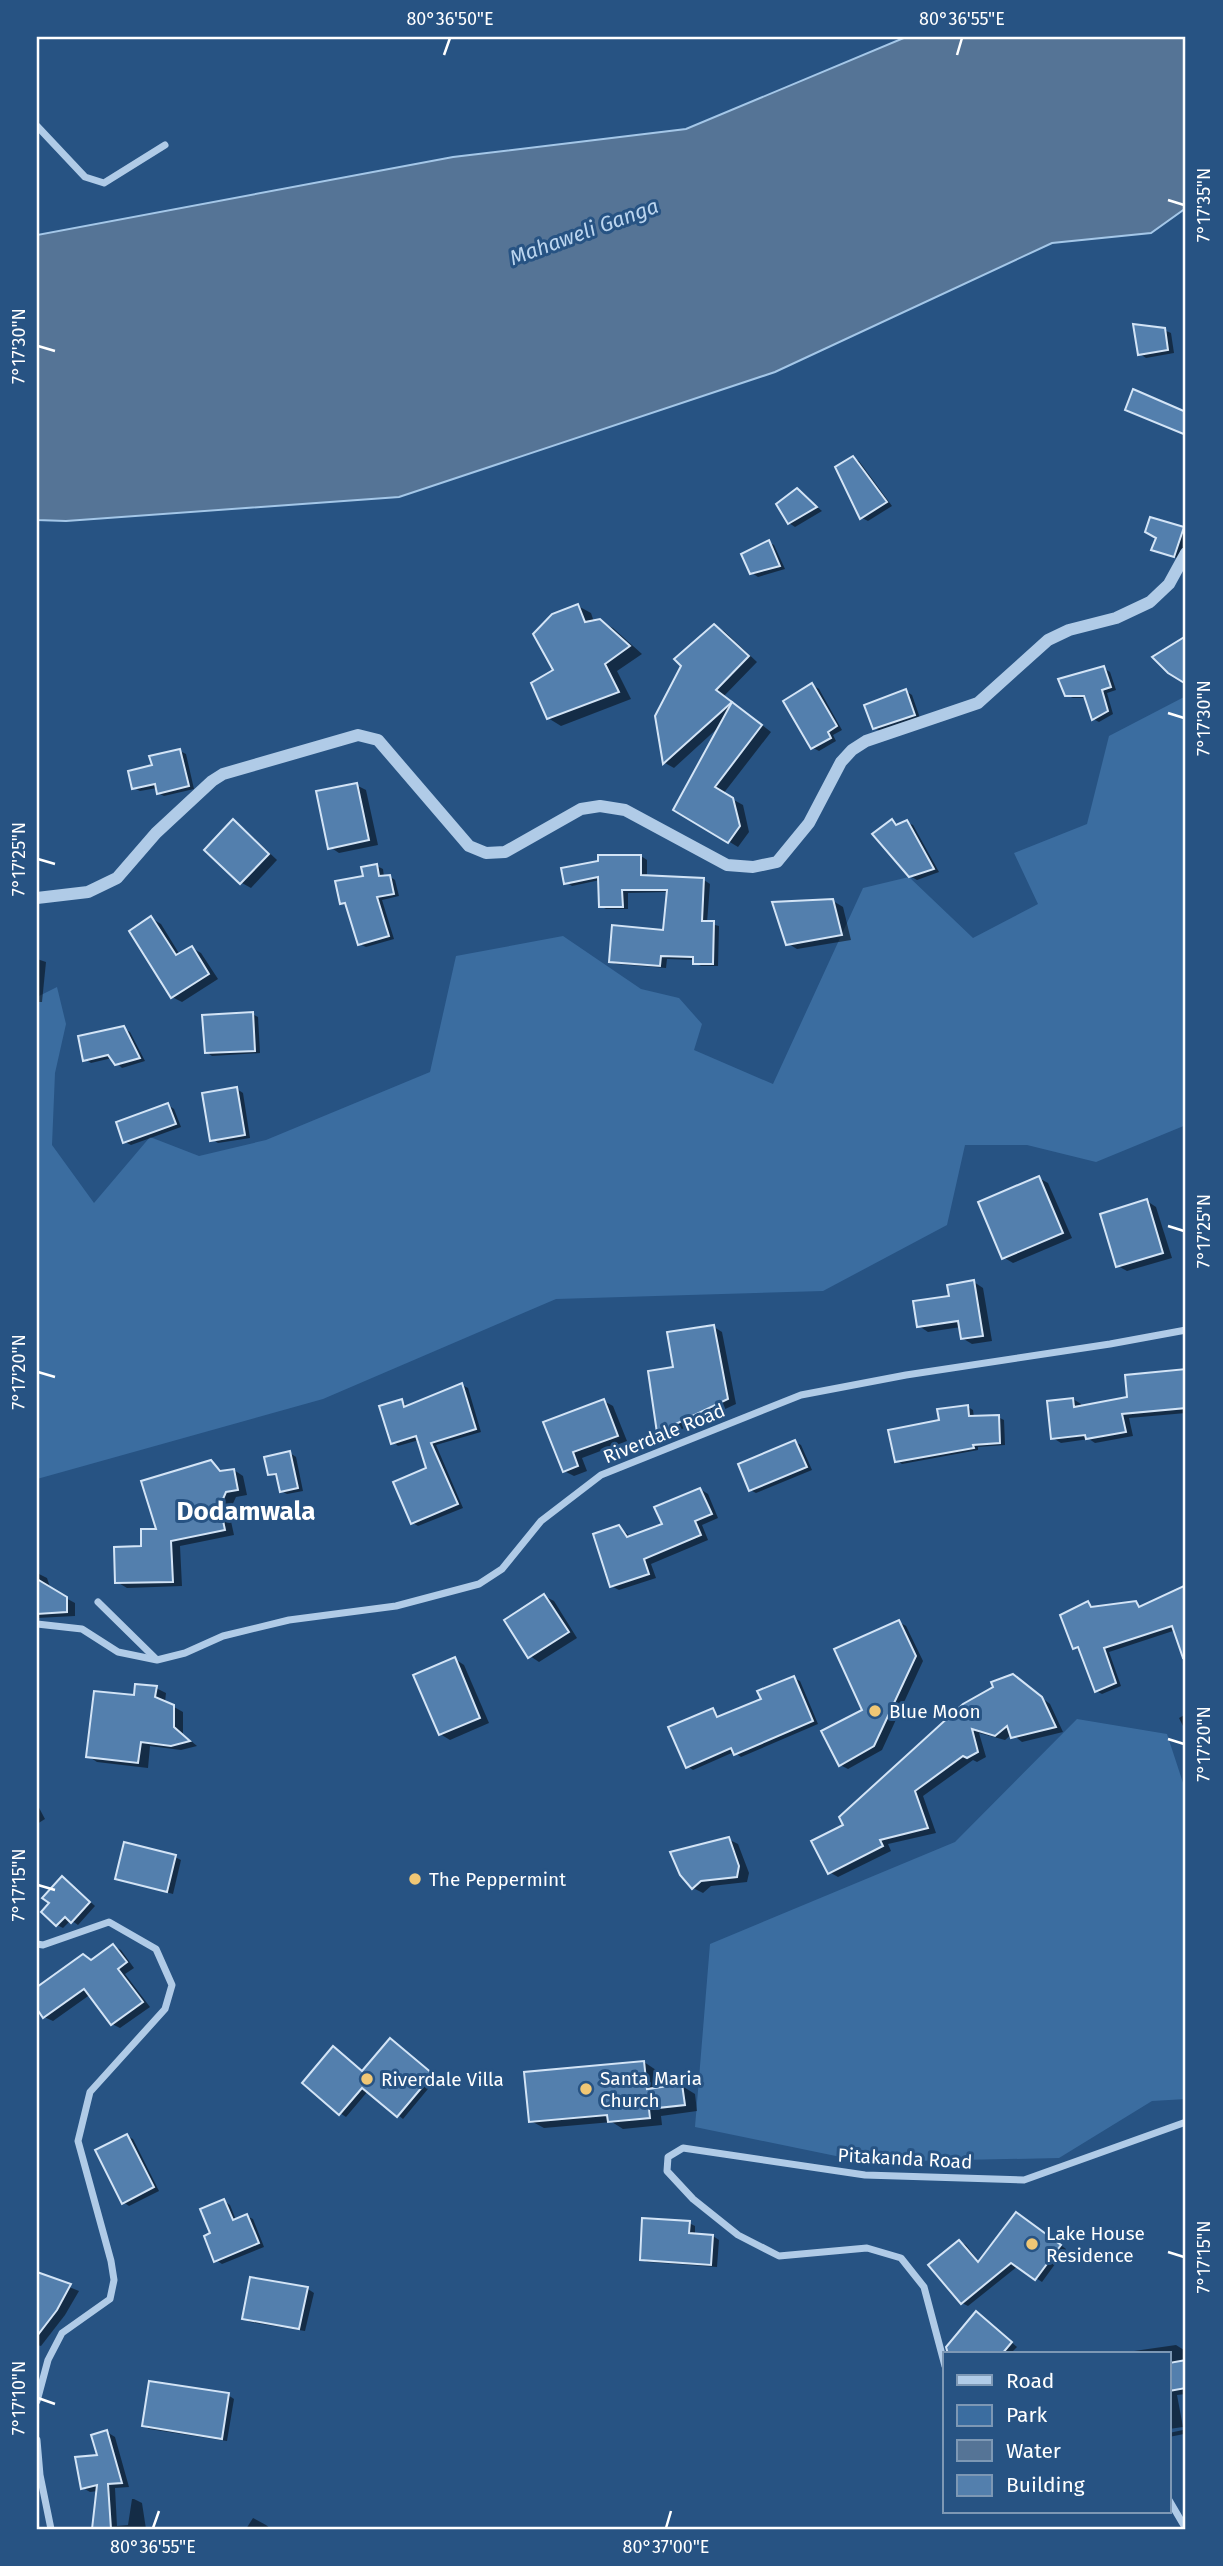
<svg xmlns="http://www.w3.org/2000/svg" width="1223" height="2566" font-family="'Fira Sans',sans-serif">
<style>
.green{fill:#3b6da0}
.water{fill:#557496;stroke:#a4c7e8;stroke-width:2}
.shadow{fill:#0007}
.building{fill:#537fad;stroke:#d3e4f6;stroke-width:2}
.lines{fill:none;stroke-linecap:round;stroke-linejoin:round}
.minor{stroke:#b0cbe7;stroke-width:7}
.tertiary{stroke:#b0cbe7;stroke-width:12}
.ticks{fill:none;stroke:#fff;stroke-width:2.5}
.poi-dot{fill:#f0c775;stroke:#275383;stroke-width:2.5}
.labels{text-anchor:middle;stroke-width:6;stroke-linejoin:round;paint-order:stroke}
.street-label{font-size:19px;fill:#fff;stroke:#275383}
.poi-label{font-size:19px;fill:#fff;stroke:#275383;text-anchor:start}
.water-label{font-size:21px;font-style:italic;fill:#bbd5ef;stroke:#275383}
.district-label{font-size:26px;font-weight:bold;fill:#fff;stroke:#275383}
.neatline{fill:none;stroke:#fff;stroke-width:2.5}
.ticks-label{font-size:18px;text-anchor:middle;fill:#fff}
</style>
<rect width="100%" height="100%" fill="#275383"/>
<g class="green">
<polygon points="1186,696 1186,1125 1096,1162 1027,1145 965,1145 947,1225 823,1291 556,1299 323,1399 37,1479 37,997 57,987 66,1024 55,1073 52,1145 94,1203 150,1137 199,1156 266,1140 430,1072 456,956 563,936 641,989 679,998 702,1024 694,1050 773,1084 863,888 909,877 973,938 1038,904 1014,853 1087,824 1109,736"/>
<polygon points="1077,1719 1167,1734 1186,1792 1186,2099 1152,2101 1059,2158 865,2162 695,2127 710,1944 955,1842"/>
</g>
<polygon class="water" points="906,37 1186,37 1186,208 1151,233 1052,243 775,372 399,497 66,521 37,520 37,235 453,157 686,129"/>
<g class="shadow">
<polygon points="1164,330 1171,333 1174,353 1146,358 1140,354"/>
<polygon points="853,458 859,461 892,506 868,521 862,518"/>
<polygon points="797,490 822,511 795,527 789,523 778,504"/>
<polygon points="1183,529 1186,530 1186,540 1180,559 1153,549 1158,537"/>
<polygon points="768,542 774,545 785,569 758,577 752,573"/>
<polygon points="578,606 591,613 594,622 599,621 613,628 642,654 617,671 631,699 561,726 548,718 555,671"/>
<polygon points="714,626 724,631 757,662 724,696 771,732 723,794 743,805 749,832 738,847 675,809 720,726 674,768 665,763 656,717"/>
<polygon points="1104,668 1110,672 1116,690 1107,693 1113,714 1099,722 1093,719 1087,698 1073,698 1066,695"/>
<polygon points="812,685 819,689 842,730 833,735 836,741 819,751 813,748"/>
<polygon points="906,691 912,695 920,718 881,732 875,728"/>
<polygon points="180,751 186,754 194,789 164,796 158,793 157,788 140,791 134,788 154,767"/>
<polygon points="356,785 366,790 378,845 339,853 330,847"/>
<polygon points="892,821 898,824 906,822 913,825 939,872 917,880 910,876"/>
<polygon points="233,822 242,827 277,860 251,888 242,883 207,850"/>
<polygon points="641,856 647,860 647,877 704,880 710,884 707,923 719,926 718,966 701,966 695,963 695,960 667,959 666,968 616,964 610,961 665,932 668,892 628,893 628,909 606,909 600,906 600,880 572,886 566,882"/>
<polygon points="377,866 383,869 384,877 389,876 395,880 399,896 382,900 394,939 366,947 359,944 348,907 341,903"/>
<polygon points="833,901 843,907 851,940 797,949 787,943"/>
<polygon points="151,918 161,924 180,955 192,948 201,953 218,979 182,1002 172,997"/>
<polygon points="37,959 46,962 42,1002 37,1002"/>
<polygon points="252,1014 258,1017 260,1053 212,1056 206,1052"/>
<polygon points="123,1028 130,1032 145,1061 122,1068 112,1058 91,1063 85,1059"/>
<polygon points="237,1089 243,1093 250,1138 218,1143 212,1139"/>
<polygon points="168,1105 174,1109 181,1127 131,1145 125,1142"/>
<polygon points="1039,1178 1048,1183 1072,1238 1013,1263 1003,1257"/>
<polygon points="1147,1201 1156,1207 1172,1258 1127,1271 1118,1266"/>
<polygon points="974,1282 983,1288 992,1341 972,1344 962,1338 961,1327 928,1332 919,1326 951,1297"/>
<polygon points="714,1327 722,1332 736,1404 667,1436 659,1431 675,1369"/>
<polygon points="1186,1371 1186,1413 1129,1418 1133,1436 1095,1443 1089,1439 1061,1443 1053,1438 1073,1399 1081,1404 1081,1407 1129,1398 1127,1377"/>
<polygon points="462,1385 468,1388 481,1432 436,1445 463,1508 418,1526 413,1523 428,1469 419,1440 398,1446 393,1442 402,1401 408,1407"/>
<polygon points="604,1401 613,1406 627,1441 582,1458 587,1471 574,1476 564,1471 546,1423"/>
<polygon points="968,1407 973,1410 974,1418 998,1417 1004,1420 1005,1445 978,1447 978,1450 902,1464 896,1460 941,1421"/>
<polygon points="795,1442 801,1445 812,1470 756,1493 750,1490"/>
<polygon points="290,1453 296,1457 303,1491 287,1494 281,1491 278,1477 270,1474"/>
<polygon points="211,1462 224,1472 234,1470 243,1476 247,1495 236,1497 229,1512 234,1535 180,1546 182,1586 127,1588 117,1582"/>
<polygon points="700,1489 708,1494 718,1518 702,1525 708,1540 651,1564 656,1578 619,1590 611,1586 619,1527 631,1537 664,1525"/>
<polygon points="37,1573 47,1578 51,1590 75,1603 75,1616 37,1618"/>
<polygon points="1185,1587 1186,1637 1183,1638 1176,1630 1109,1652 1121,1686 1102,1694 1096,1691 1081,1651 1075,1648 1088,1603 1095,1608 1135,1603 1143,1607"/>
<polygon points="544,1596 554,1601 577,1638 539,1662 530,1656"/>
<polygon points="899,1622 906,1626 923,1661 882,1750 848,1769 840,1765 865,1711"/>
<polygon points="455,1659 464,1665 489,1723 450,1740 440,1734"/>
<polygon points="1013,1676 1050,1704 1063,1732 1022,1742 1012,1734 1005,1740 979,1733 986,1757 977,1762 973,1760 923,1796 936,1833 888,1844 891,1851 838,1877 829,1872 846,1826"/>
<polygon points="794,1678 800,1681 818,1724 741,1757 734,1752 693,1770 687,1766 713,1710 721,1718 763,1700"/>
<polygon points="156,1688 166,1693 165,1702 183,1712 183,1734 197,1746 181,1750 150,1746 148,1768 97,1762 88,1756 135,1697"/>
<polygon points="1186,1714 1186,1732 1179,1718"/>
<polygon points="37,1804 45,1819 37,1824"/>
<polygon points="728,1839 738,1844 749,1873 747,1882 711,1886 703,1893 693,1888 681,1874"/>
<polygon points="175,1857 181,1860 173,1894 117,1878"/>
<polygon points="68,1882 95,1906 78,1925 71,1920 63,1928 57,1925"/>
<polygon points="113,1946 121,1950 134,1968 125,1974 150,2007 120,2028 112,2024 91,1994 53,2021 44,2017 37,2006 37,1989 83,1956 92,1961"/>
<polygon points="396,2044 437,2078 403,2119 368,2091 346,2117 340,2113 363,2072"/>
<polygon points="644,2062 656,2070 658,2089 682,2086 695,2094 697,2111 661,2116 662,2125 623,2129 612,2122 544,2128 531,2121"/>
<polygon points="127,2136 133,2139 159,2191 129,2206 123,2202"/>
<polygon points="224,2201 230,2205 236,2220 247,2216 253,2219 264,2247 222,2264 216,2260 212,2234"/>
<polygon points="1022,2217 1066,2249 1042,2282 1018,2266 968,2306 962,2303 960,2242 966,2245 980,2263"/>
<polygon points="689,2223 695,2226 695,2235 713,2236 719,2240 717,2267 647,2262 641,2259"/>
<polygon points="37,2274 79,2291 65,2315 41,2346 37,2345"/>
<polygon points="251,2279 308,2289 314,2293 305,2331 250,2322 244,2318"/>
<polygon points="982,2317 1017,2347 1010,2354 955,2354 949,2349"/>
<polygon points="1176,2345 1184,2350 1186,2394 1177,2395 1183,2427 1169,2429 1169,2354 1134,2354 1134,2351"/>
<polygon points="228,2395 234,2399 227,2441 149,2429 143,2425"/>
<polygon points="1183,2430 1184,2434 1169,2437 1169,2433"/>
<polygon points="107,2432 115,2437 129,2487 115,2488 117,2526 128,2525 132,2499 134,2499 142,2503 146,2529 94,2529 98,2491 90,2492 83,2488 99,2457"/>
<polygon points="253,2518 266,2525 271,2529 246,2529"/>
</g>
<g class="building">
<polygon points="1133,324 1165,328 1168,350 1138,355"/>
<polygon points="1133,389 1186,412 1186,435 1125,410"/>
<polygon points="853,456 887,502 860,519 835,467"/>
<polygon points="797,488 817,507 788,524 776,504"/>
<polygon points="1150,517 1184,527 1174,557 1151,550 1156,538 1145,532"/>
<polygon points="769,540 780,566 750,574 741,554"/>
<polygon points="578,604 585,622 600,619 630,646 605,664 619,692 547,719 531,683 553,670 533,634 552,614"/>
<polygon points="714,624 749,656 716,690 732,702 663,764 655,716 681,666 674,659"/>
<polygon points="1186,636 1186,684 1168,673 1152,657"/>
<polygon points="1104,666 1111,687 1102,690 1108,711 1092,720 1084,696 1065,696 1058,679"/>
<polygon points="812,683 837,726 828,732 831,738 811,749 783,701"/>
<polygon points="906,689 915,715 873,729 864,705"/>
<polygon points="732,702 762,725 715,787 733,798 740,826 728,843 673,810"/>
<polygon points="180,749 189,786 157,794 155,784 132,789 128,771 152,765 149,756"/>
<polygon points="357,783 369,840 328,849 316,791"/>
<polygon points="233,819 269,854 240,884 204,850"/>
<polygon points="892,819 896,825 907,820 934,869 909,877 872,834"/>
<polygon points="598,855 641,855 641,875 704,878 702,921 714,921 713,964 693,964 693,957 661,956 660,966 609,962 612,925 663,930 667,890 622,890 623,907 599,907 598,877 564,884 561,868 598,861"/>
<polygon points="377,864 379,876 390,875 394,894 377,897 389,936 358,945 345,903 340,904 335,881 363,876 361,867"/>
<polygon points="833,899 842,935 786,945 772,902"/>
<polygon points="151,916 176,955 192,946 209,974 171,998 129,931"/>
<polygon points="253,1012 255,1051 205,1053 202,1015"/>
<polygon points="124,1026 140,1058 115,1065 108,1055 83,1061 78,1036"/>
<polygon points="237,1087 245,1135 210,1141 202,1093"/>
<polygon points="168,1103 176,1124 123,1143 116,1122"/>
<polygon points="1039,1176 1063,1233 1002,1259 978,1202"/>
<polygon points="1147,1199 1163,1253 1116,1267 1100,1214"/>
<polygon points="974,1280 983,1336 961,1339 958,1321 917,1327 913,1301 949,1296 947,1285"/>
<polygon points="714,1325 728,1399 657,1433 648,1371 673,1367 667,1332"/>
<polygon points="1186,1369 1186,1408 1122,1414 1126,1432 1086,1439 1085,1435 1051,1439 1047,1401 1073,1398 1074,1407 1127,1397 1125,1375"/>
<polygon points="462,1383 476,1429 431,1443 458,1504 411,1524 393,1482 426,1468 416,1436 391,1444 379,1406 402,1399 404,1407"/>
<polygon points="604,1399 618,1436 573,1452 578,1466 563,1472 543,1422"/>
<polygon points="968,1405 969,1416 999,1415 1000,1443 973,1445 974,1448 895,1462 888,1430 939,1420 937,1409"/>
<polygon points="795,1440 807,1467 749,1491 738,1464"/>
<polygon points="290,1451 298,1488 280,1492 276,1474 268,1475 264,1457"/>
<polygon points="211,1460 220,1471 234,1469 238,1490 226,1492 220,1506 225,1530 171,1541 173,1582 115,1583 114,1547 141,1546 141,1529 156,1529 141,1481"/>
<polygon points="700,1488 712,1514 695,1521 701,1535 644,1559 649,1574 610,1587 593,1534 619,1525 627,1537 662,1524 654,1507"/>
<polygon points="37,1579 67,1597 67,1612 37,1614"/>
<polygon points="1186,1585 1186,1657 1183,1658 1172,1626 1104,1648 1116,1683 1095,1692 1078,1647 1073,1649 1060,1615 1088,1601 1091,1607 1136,1601 1139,1607"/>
<polygon points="544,1594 569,1632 528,1658 504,1620"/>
<polygon points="899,1620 916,1656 874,1746 839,1766 821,1731 862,1710 834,1649"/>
<polygon points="455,1657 480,1718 439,1735 413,1675"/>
<polygon points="1013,1674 1042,1697 1056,1727 1011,1738 1007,1726 995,1736 972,1729 978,1752 967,1758 963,1756 915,1791 928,1828 880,1840 883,1846 828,1874 811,1841 843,1825 839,1817 963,1704 993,1687 991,1682"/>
<polygon points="794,1676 813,1721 734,1755 731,1748 686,1768 668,1727 713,1708 717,1717 761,1699 757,1691"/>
<polygon points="135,1684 157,1686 155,1697 174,1705 174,1727 190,1741 171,1746 141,1742 138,1763 86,1757 94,1691 134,1695"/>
<polygon points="729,1837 739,1866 737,1877 701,1881 692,1889 680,1875 670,1852"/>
<polygon points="124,1842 176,1855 167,1892 115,1879"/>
<polygon points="62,1876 90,1902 71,1923 65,1917 56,1926 41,1912 49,1903 42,1898"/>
<polygon points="113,1944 127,1962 118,1969 143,2002 111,2025 84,1989 43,2018 37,2009 37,1987 83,1954 91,1960"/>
<polygon points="390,2038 433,2074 397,2117 362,2088 339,2115 302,2083 333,2046 362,2071"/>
<polygon points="644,2061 647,2089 682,2084 685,2105 649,2109 650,2118 608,2122 607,2115 529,2122 524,2072"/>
<polygon points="127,2134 154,2187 122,2204 95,2150"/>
<polygon points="224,2199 233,2220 247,2214 259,2243 214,2262 204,2236 210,2233 200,2209"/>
<polygon points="1016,2212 1061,2245 1035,2280 1011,2263 961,2304 928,2265 959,2240 978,2262"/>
<polygon points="642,2218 690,2221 689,2233 713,2235 711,2265 640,2260"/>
<polygon points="37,2272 71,2284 57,2310 37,2336"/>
<polygon points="250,2277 308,2287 299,2329 242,2319"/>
<polygon points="976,2311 1012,2342 1002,2354 948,2354 946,2347"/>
<polygon points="1186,2360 1186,2388 1169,2391 1169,2363"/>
<polygon points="149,2381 229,2393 222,2439 142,2426"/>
<polygon points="107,2430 122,2483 108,2484 111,2529 92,2529 97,2485 81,2489 75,2457 97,2455 91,2435"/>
</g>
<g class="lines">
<g class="minor">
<polyline points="37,126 85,177 104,183 165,145"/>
<polyline points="98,1602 156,1659"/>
<polyline points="37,1624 82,1629 118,1652 157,1660 185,1653 223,1636 289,1620 396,1606 479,1584 502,1569 541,1521 601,1475 801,1395 906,1375 1110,1344 1186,1330"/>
<polyline points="37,1944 43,1945 109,1922 156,1949 172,1985 165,2009 90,2092 78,2141 111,2261 114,2280 110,2299 62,2333 48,2360 37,2401"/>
<polyline points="945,2366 924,2287 901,2258 867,2248 779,2256 738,2235 693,2199 667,2171 668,2157 683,2148 865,2175 1024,2180 1186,2122"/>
<polyline points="37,2440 40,2475 51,2529"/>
<polyline points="1169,2500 1186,2529"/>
</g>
<polyline class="tertiary" points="37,898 88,892 117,878 156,833 212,781 223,774 358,735 378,740 469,846 486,853 505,852 581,809 600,806 625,810 727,865 753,867 777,862 809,823 841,762 852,750 866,741 978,703 1048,640 1069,630 1116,618 1150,602 1169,584 1186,553"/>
</g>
<path class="ticks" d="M444,55L450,38M957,55L962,38M1168,200L1184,205M38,346L55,351M1168,713L1184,718M38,859L55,864M1168,1226L1184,1231M38,1372L55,1377M1168,1739L1184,1744M38,1885L55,1890M1168,2252L1184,2257M38,2398L55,2404M153,2528L159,2511M666,2528L671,2511"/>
<g class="poi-dot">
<circle cx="875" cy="1711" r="7"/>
<circle cx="415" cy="1879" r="7"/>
<circle cx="367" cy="2079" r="7"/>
<circle cx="586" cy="2089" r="7"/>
<circle cx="1032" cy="2244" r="7"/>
</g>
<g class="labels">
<g class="street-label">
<text transform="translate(664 1433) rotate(-22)" y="7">Riverdale Road</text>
<text transform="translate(905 2158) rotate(3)" y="7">Pitakanda Road</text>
</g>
<g class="poi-label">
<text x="889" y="1718">Blue Moon</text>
<text x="429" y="1886">The Peppermint</text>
<text x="600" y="2085">Santa Maria<tspan x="600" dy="22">Church</tspan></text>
<text x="381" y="2086">Riverdale Villa</text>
<text x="1046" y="2240">Lake House<tspan x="1046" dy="22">Residence</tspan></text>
</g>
<g class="water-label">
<text transform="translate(584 232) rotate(-20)" y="7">Mahaweli Ganga</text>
</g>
<g class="district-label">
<text x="246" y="1520">Dodamwala</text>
</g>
</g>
<rect width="1223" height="2566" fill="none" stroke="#275383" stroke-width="77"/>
<rect x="943" y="2352" width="228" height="161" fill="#275383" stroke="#7d98b5" stroke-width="2"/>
<rect x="957" y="2375" width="35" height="10" fill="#b0cbe7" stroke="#7d98b5" stroke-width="2"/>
<text x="1006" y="2388" font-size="21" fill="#ffffff">Road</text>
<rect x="957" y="2405" width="35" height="21" fill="#3b6da0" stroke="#7d98b5" stroke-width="2"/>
<text x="1006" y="2422" font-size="21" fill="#ffffff">Park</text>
<rect x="957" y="2440" width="35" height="21" fill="#557496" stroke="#7d98b5" stroke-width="2"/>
<text x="1006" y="2458" font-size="21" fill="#ffffff">Water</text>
<rect x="957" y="2475" width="35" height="21" fill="#537fad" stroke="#7d98b5" stroke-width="2"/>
<text x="1006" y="2492" font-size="21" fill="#ffffff">Building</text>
<rect x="38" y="38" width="1146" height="2490" class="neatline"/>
<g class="ticks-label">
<text x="450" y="25">80°36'50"E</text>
<text x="962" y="25">80°36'55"E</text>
<text transform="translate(1204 205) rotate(-90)" y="6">7°17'35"N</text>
<text transform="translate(19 346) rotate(-90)" y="6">7°17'30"N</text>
<text transform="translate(1204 718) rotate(-90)" y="6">7°17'30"N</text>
<text transform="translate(19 859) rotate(-90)" y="6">7°17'25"N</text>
<text transform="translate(1204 1231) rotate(-90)" y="6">7°17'25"N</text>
<text transform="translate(19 1372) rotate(-90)" y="6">7°17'20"N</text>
<text transform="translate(1204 1744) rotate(-90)" y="6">7°17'20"N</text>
<text transform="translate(19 1885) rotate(-90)" y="6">7°17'15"N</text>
<text transform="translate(1204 2257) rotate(-90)" y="6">7°17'15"N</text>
<text transform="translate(19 2398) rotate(-90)" y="6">7°17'10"N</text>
<text x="153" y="2553">80°36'55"E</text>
<text x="666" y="2553">80°37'00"E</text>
</g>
</svg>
